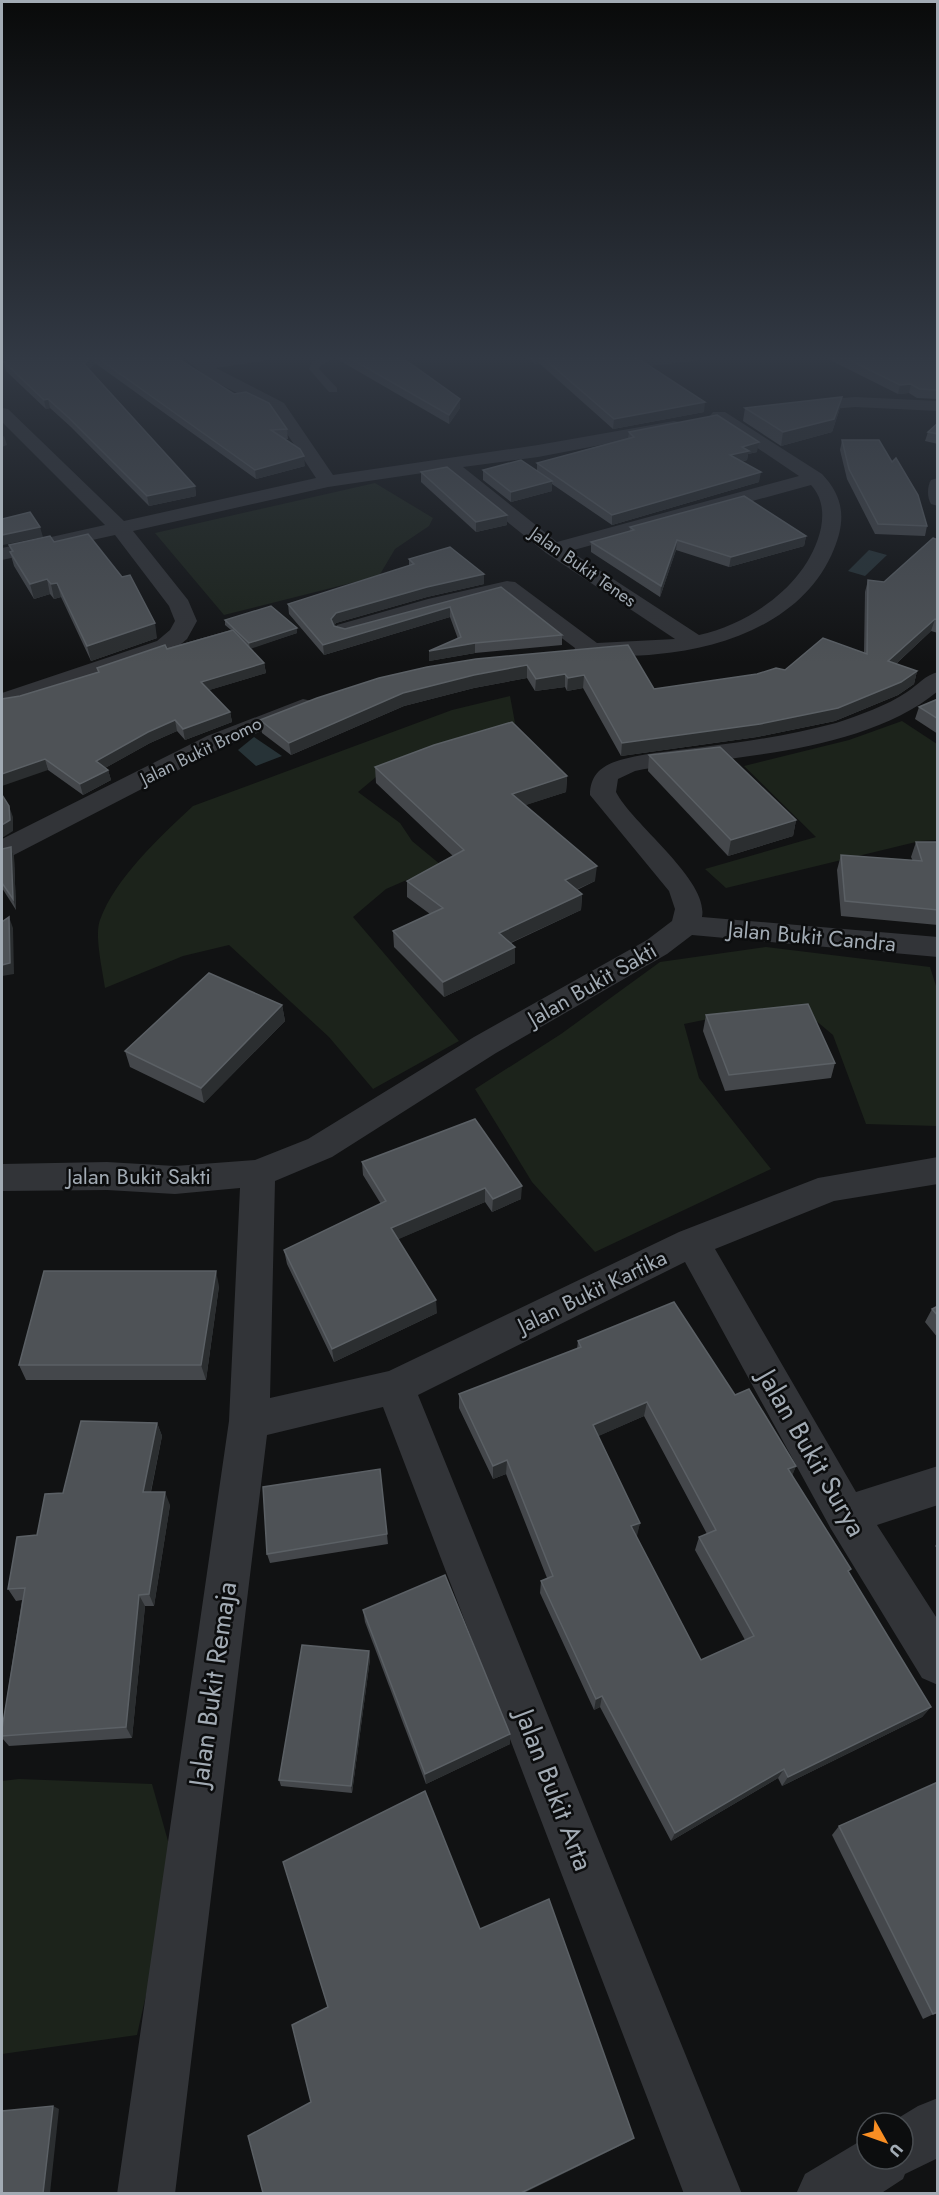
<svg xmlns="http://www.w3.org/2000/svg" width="939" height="2195" font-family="Jost,sans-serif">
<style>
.green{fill:#1c231b}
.water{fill:#273337}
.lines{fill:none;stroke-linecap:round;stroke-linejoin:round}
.service{fill:#323438;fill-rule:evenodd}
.minor{fill:#323438;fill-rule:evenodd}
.wall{fill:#44474b;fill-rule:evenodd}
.shaded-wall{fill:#2b2e30}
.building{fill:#4e5256;stroke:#5b6065;stroke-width:1.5;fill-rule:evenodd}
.labels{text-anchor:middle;stroke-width:5;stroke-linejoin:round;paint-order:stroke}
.far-street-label{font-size:18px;fill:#a2abb4;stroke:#0c0d0e}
.street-label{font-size:22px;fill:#a2abb4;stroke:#0c0d0e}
.near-street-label{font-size:27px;fill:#a2abb4;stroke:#0c0d0e}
</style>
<rect width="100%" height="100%" fill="#111213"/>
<g class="green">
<polygon points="375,483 433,518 429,526 395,549 379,576 224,615 155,533"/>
<path d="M510,696L515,723L394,762L358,792L400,823L412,841L441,865L386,889L353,917L459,1041L373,1089L329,1037L229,945L183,956L105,988C103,972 94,935 100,920C115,878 161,836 193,806L452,710Z"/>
<polygon points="902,721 937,744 937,840 920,841 726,888 705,869 816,837 744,766 849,740"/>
<polygon points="766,947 930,967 937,989 937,1126 866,1124 833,1035 802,1009 743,1012 684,1024 699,1078 771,1169 595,1252 532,1182 475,1089 561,1034 660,962"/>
<polygon points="19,1779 152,1784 175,1866 137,2035 2,2054 2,1781"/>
</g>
<g class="water">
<polygon points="869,550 887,555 865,576 848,571"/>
<polygon points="254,737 282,756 256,766 238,750"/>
</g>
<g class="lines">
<polygon class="service" points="325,356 337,356 320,366 319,369 337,388 337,392 329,392 309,369 312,362"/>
<g class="minor">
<path d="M182,356H200L205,360L232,356H271L269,359L263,361L216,368L284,403L333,475L538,445L674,421L680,422L683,426L680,430L674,431L538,457L463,467L557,542L799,476L710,416L713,412H725L822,474C844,497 846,520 834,549C806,619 727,648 658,654C634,657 609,655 585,658L577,656L574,651L575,648L503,594L345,637L337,635L334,630L337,625L428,599L507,581L515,582L597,643L675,639L546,553L443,470L328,487L133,531L188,600L197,621L187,639L173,651L2,708V693L157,641L170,630L175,621L169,606L115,535L2,560V548L105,525L2,422V408L8,409L124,521L316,478L272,411L208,378ZM811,485C822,497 824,512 821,528C809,583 752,623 699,635L570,551Z"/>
<polygon points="855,397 938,401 938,411 855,407 796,412 790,411 787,407 790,403 796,402"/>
<path d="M938,478V506L931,504C927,498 927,486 931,480Z"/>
<path d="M938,672V691C878,741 778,753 703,762C680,765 657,766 635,771L618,779L616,792C633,825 709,880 702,917L938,937V957L692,935L667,954L496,1053L332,1157L275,1181L270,1398L389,1371L679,1232L818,1178L938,1157V1184L834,1201L715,1249L856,1492L938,1466V1505L877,1525L938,1620V1685L922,1678L831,1529L685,1262L418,1395L742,2194H684L383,1407L267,1435L175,2194H117L229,1421L240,1188L175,1194L107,1190L2,1191V1164L107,1162L175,1166L255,1160L308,1139L474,1037L647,940L672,921L675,909L669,891L590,795C590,773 604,764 624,759C652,752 681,750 710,746C752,741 795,734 836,723C860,715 886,706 907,692C918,685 925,675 938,672Z"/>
<polygon points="303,699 312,701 315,706 312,711 225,746 12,856 2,858 2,839 207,736"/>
<polygon points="938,2098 938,2158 905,2174 903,2179 880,2194 796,2194 805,2174 867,2137 867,2159 903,2159 903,2123 890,2123 918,2106"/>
</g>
</g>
<g class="wall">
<polygon points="20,356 181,356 182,359 180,359 287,429 288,439 285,439 305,466 256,479 95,363 89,369 195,486 196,496 149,506 71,427 50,408 46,409 6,371 4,362"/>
<polygon points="337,356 400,356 460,399 460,408 449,424 337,359"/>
<polygon points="525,356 734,356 648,366 704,412 613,429 539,363 535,364"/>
<polygon points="822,356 938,356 938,399 917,398 909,393 898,394"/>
<polygon points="842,397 839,411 832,432 781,446 743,421 745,408"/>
<polygon points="938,423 938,444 925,441 928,432"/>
<polygon points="629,432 757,452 748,454 747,460 741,462 759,482 612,525 552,484 552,491 511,502 483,480 483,470 537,471 537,463 628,438"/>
<polygon points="842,440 927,526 925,536 875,534 847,479 840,450"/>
<polygon points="421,472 507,525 476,532 421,482"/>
<polygon points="630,527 806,536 804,546 729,567 676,550 660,597 591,552 591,542 630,531"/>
<polygon points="938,540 938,633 931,631 896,664 917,671 914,684 898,695 835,721 757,737 621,756 583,688 567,691 565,687 535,691 527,678 474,688 404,706 291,755 262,733 260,720 628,645 654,689 785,670 864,653 865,592 868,580 884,582"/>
<polygon points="54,542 157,638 91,661 61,597 54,599 50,594 34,599 14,566 10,552 11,551 9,545"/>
<polygon points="409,559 484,574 484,584 427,597 336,623 334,626 345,629 501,587 562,635 562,645 475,653 429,661 429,651 458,639 450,617 324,655 289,614 288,604 409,566"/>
<polygon points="225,620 297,628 297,633 251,648 264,663 266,673 209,690 230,712 232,722 185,740 177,731 150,743 105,768 108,770 111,780 83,795 48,770 20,696 98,672 97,668 231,630 225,625"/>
<polygon points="938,699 938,734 915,719 919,707"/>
<polygon points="649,755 796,820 793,836 728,856 648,771"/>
<polygon points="375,767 567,776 566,792 525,805 595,881 577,890 582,894 581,910 511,943 515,963 444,997 394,947 393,931 430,914 407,897 407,881 453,856 376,783"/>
<polygon points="916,842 938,842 938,925 841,916 837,870 841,855 913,861 911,857"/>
<polygon points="11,847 14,857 16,910 2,888 2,849"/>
<polygon points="282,1005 285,1021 204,1103 130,1067 125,1051"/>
<polygon points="706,1015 835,1063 831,1078 725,1091 703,1031"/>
<polygon points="475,1119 521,1199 492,1212 485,1202 398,1239 437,1313 334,1362 287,1264 284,1250 381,1204 363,1175 362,1162"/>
<polygon points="219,1286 206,1380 26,1380 19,1365"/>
<polygon points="938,1306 938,1338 925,1322 932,1309"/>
<path d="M578,1341L735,1395L796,1466L792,1475L849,1573L931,1707L922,1717L782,1786L778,1778L671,1841L600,1707L594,1710L540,1593L541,1581L547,1578L506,1474L493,1479L459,1408V1394L577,1349ZM644,1416L707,1534L699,1537L695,1550L745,1640L701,1660L636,1536L640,1523L598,1436Z"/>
<polygon points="157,1423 162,1436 151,1492 170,1505 154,1606 145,1606 132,1738 9,1746 2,1738 2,1729 22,1600 16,1601 8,1589 37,1535 63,1493"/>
<polygon points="380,1469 388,1544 270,1563 267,1554"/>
<polygon points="938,1542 938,1550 935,1546"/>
<polygon points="363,1610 510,1734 510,1744 426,1784 365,1622"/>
<polygon points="369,1651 370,1659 352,1793 281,1786 279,1780"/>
<polygon points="839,1826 938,2012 923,2019 832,1835"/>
</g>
<g class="shaded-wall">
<polygon points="92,356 94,356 95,363 86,373 84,364"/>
<polygon points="170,356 181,356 182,359 171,361"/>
<polygon points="535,356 539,356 539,363 535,364"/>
<polygon points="660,356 734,356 636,367 637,358"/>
<polygon points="911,384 909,393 898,394 900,385"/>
<polygon points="842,397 839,411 832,432 781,446 783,432"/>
<polygon points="48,399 50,408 46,409 44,400"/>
<polygon points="460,399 460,408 449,424 449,415"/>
<polygon points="705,402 704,412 613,429 614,419"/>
<polygon points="4,436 7,445 2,447 2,437"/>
<polygon points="759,442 757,452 748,454 747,460 729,465 730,455 742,447"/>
<polygon points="304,456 305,466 256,479 255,470"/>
<polygon points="761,472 759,482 612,525 612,515"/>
<polygon points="552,481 552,491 511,502 511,492"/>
<polygon points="195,486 196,496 149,506 147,496"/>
<polygon points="507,515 507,525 476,532 476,522"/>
<polygon points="40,527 43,537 3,545 2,535"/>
<polygon points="806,536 804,546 729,567 731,557"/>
<polygon points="677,540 676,550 660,597 661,586"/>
<polygon points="484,574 484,584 427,597 336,623 332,629 331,619 336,613 427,587"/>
<polygon points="47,579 50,594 34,599 30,584"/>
<polygon points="57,583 61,597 54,599 51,584"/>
<polygon points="450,607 450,617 324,655 323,645"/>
<polygon points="935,619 931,631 885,674 888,661"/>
<polygon points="155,623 157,638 91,661 87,646"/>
<polygon points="297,628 297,633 250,649 249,643"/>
<polygon points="475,643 475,653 429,661 429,651"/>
<polygon points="264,663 266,673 203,692 201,682"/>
<polygon points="527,665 527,678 474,688 404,706 291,755 289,743 403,693 474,675"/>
<polygon points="917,671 914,684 898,695 835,721 757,737 621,756 622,743"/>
<polygon points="565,674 565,687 535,691 536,679"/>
<polygon points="584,675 583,688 567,691 568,678"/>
<polygon points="230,712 232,722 185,740 183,729"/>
<polygon points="175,720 177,731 150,743 98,772 96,761 148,732"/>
<polygon points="45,759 48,770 2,786 2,774"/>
<polygon points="108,770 111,780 83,795 80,784"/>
<polygon points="567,776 566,792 511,810 512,794"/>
<polygon points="9,806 13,817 13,831 2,838 2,825"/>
<polygon points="796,820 793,836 728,856 731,840"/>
<polygon points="11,847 14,857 16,910 13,899"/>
<polygon points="597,866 595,881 564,895 565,880"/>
<polygon points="582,894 581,910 499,948 499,933"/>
<polygon points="9,917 13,928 14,974 2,976 2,965"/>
<polygon points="515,947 515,963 444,997 443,982"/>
<polygon points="282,1005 285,1021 204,1103 201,1088"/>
<polygon points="522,1186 521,1199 492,1212 493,1199"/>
<polygon points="485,1188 485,1202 392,1242 391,1228"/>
<polygon points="216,1271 219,1286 206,1380 201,1365"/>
<polygon points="436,1300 437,1313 334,1362 332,1349"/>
<polygon points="647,1402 644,1416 592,1439 593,1425"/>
<polygon points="157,1423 162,1436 148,1505 143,1492"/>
<polygon points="507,1460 506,1474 493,1479 493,1466"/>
<polygon points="796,1466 791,1479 788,1469"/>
<polygon points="165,1492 170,1505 154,1606 149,1594"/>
<polygon points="640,1523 637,1536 628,1539 631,1526"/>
<polygon points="139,1595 145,1606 132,1738 126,1727"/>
<polygon points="369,1651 370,1659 352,1793 351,1786"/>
<polygon points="602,1696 600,1707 594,1710 596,1699"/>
<polygon points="931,1707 922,1717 782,1786 788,1777"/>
<polygon points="510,1734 510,1744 426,1784 425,1774"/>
<polygon points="784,1769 778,1778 671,1841 675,1833"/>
<polygon points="53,2106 59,2109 50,2193 43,2193"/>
<polygon points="634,2138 630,2141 524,2193 521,2193"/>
</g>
<g class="building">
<polygon points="20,356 92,356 84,364 195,486 147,496 69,418 48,399 44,400 4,362"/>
<polygon points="95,356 174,356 234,394 246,392 269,403 287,429 271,430 300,449 304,456 255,470"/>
<polygon points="346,356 400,356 460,399 449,415"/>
<polygon points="541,356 660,356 637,358 705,402 614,419"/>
<polygon points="841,356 938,356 938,390 919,389 911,384 900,385"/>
<polygon points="842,397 834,419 783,432 745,408"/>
<polygon points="717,415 759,442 742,447 749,451 730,455 761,472 612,515 537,463 634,437 629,432"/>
<polygon points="938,423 938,434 928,432"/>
<polygon points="842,440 879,440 892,462 896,458 918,495 927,526 878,524 849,469"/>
<polygon points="521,460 552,481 511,492 483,470"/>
<polygon points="447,467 507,515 476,522 421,472"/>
<polygon points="744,496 806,536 731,557 677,540 661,586 591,542 634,530 630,527"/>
<polygon points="30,512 40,527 2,535 2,519"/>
<polygon points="88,534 122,577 130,575 155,623 87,646 57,583 51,584 47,579 30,584 10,552 13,551 9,545 50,536 54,542"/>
<polygon points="933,538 938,540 938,620 935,619 888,661 917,671 901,682 838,708 760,724 622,743 584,675 568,678 565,674 536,679 527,665 474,675 403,693 289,743 260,720 317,698 379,678 427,667 476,659 628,645 654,689 757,674 776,668 785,670 823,638 867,654 868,580 884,582"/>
<polygon points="450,547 484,574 427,587 336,613 331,619 334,626 345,629 501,587 562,635 475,643 429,651 461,637 450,607 323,645 288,604 414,564 409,559"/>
<polygon points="271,606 297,628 249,643 225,620"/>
<polygon points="233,630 264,663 201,682 230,712 183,729 175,720 148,732 96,761 108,770 80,784 45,759 2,774 2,699 20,696 99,672 97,668 165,645 167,649"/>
<polygon points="938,699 938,719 919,707"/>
<polygon points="512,722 567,776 512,794 597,866 565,880 582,894 499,933 515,947 443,982 393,931 443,908 407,881 464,850 375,767 434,745"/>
<polygon points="720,747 796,820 731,840 649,755"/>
<polygon points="2,795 9,806 10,820 2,825"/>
<polygon points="916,842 938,842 938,910 845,901 841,855 922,861"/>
<polygon points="11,847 13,899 2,883 2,849"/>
<polygon points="9,917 10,963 2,965 2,922"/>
<polygon points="209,973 282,1005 201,1088 125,1051"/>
<polygon points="808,1004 835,1063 729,1075 706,1015"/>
<polygon points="475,1119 522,1186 493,1199 485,1188 391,1228 436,1300 332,1349 284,1250 386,1201 362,1162"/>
<polygon points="44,1271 216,1271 201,1365 19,1365"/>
<path d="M674,1302L735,1395L749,1389L796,1466L788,1469L851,1569L848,1571L931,1707L788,1777L784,1769L675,1833L602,1696L596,1699L541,1581L553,1576L507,1460L493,1466L459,1394L581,1347L578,1341ZM647,1402L716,1530L699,1537L754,1636L701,1660L631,1526L640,1523L593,1425Z"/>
<polygon points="938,1306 938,1316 932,1309"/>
<polygon points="81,1421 157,1423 143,1492 165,1492 149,1594 139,1595 126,1727 2,1736 2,1729 25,1588 8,1589 17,1537 37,1535 45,1494 63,1493"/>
<polygon points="380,1469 387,1534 267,1554 263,1487"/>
<polygon points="445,1575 510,1734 425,1774 363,1610"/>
<polygon points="302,1645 369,1651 351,1786 279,1780"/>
<polygon points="938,1782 938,2012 933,2014 839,1826"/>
<polygon points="425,1791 480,1929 549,1899 634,2138 521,2193 263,2193 248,2136 311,2102 292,2025 328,2007 283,1862"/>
<polygon points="53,2106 43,2193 2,2193 2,2111"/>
</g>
<linearGradient id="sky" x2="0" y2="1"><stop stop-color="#090a0a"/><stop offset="0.54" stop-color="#323944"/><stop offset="1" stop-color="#323944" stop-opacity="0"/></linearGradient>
<rect width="939" height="663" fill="url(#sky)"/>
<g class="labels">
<g class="far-street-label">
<text transform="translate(583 567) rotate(35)" y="6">Jalan Bukit Tenes</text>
<text transform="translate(201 751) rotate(-26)" y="6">Jalan Bukit Bromo</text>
</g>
<g class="street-label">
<text transform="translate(812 936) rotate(5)" y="8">Jalan Bukit Candra</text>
<text transform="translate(592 984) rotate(-30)" y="8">Jalan Bukit Sakti</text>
<text x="139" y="1184">Jalan Bukit Sakti</text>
<text transform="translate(592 1291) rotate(-26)" y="8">Jalan Bukit Kartika</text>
</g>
<g class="near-street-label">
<text transform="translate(812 1453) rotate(60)" y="9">Jalan Bukit Surya</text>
<text transform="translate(213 1684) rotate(-82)" y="9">Jalan Bukit Remaja</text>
<text transform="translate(554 1790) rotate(69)" y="9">Jalan Bukit Arta</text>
</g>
</g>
<rect width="939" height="2195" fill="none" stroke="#a2abb4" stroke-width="6"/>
<g transform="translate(885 2141) rotate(130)"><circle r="28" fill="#0c0d0e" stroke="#484c50" stroke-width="1.5"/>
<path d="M0-4.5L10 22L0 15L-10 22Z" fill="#f98e23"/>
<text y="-9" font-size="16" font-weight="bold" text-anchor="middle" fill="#a2abb4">U</text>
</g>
</svg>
